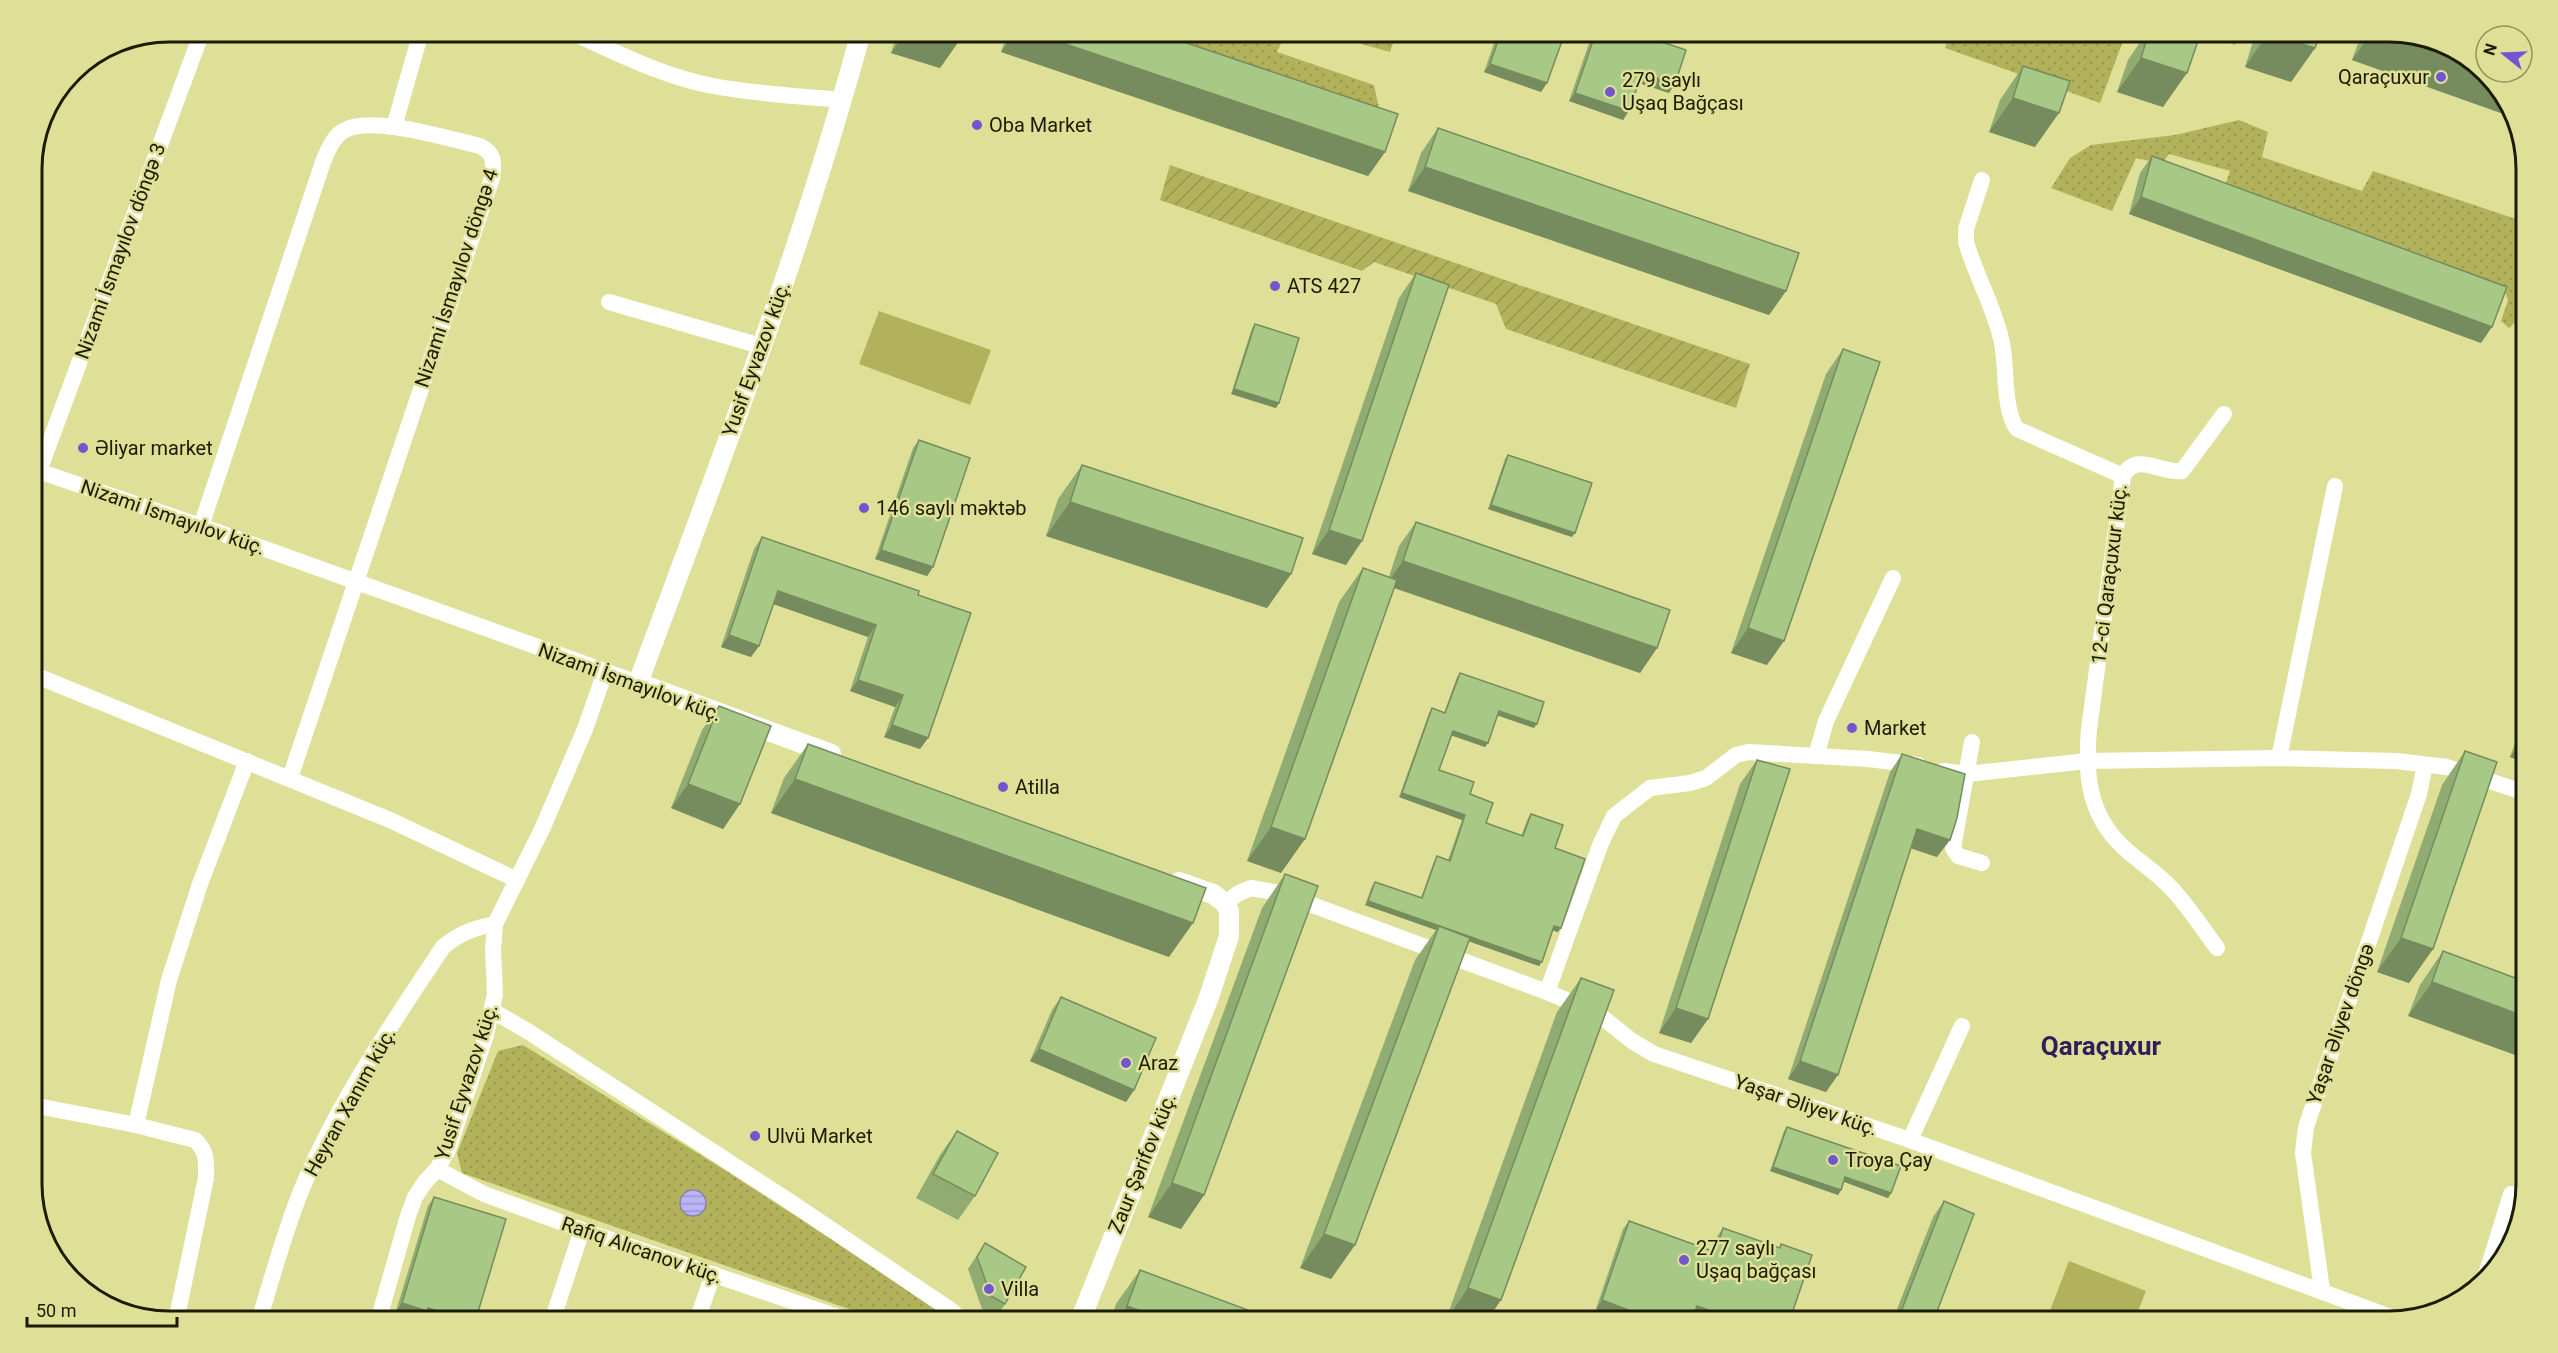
<svg xmlns="http://www.w3.org/2000/svg" width="2558" height="1353" font-family="Roboto,sans-serif">
<style>
.park{fill:url(#park-dots)}
.garden{fill:url(#garden-furrows)}
.pitch{fill:#b1b25b}
.water{fill:url(#water-rules);stroke:#8a85ac;stroke-width:1.5}
.lines{fill:none;stroke-linecap:round;stroke-linejoin:round}
.minor{stroke:#fff;stroke-width:16}
.tertiary{stroke:#fff;stroke-width:20}
.wall{fill:#90ac73}
.shaded-wall{fill:#768c5e}
.building{fill:#a8c886;stroke:#768c5e;stroke-width:1.5}
.poi-dot{fill:#7156d0;stroke:#dfe097;stroke-width:2}
.labels{text-anchor:middle;stroke-width:5;stroke-linejoin:round;paint-order:stroke}
.poi-label{font-size:20px;fill:#1b1b00;stroke:#dfe097;text-anchor:start}
.street-label{font-size:20px;fill:#1b1b00;stroke:#dfe097}
.district-label{font-size:26px;font-weight:bold;fill:#2d205a;stroke:#dfe097}
.rim{fill:none;stroke:#1b1b00;stroke-width:3}
</style>
<defs>
<pattern id="park-dots" width="8" height="8" patternUnits="userSpaceOnUse" patternTransform="scale(1.5)"><rect width="8" height="8" fill="#b1b25b"/><path d="M2 2h.1M6 6h.1" fill="none" stroke="#98984d" stroke-width="1.8" stroke-linecap="round"/></pattern>
<pattern id="garden-furrows" width="10" height="10" patternUnits="userSpaceOnUse" patternTransform="scale(1.5)"><rect width="10" height="10" fill="#b1b25b"/><path d="M-1 1l2-2M0 10L10 0M9 11l2-2" fill="none" stroke="#98984d"/></pattern>
<pattern id="water-rules" width="6" height="5" patternUnits="userSpaceOnUse" patternTransform="scale(1.5)"><rect width="6" height="5" fill="#bab3f5"/><path d="M0 2.5h6" fill="none" stroke="#9f99d0"/></pattern>
</defs>
<rect width="100%" height="100%" fill="#dfe097"/>
<g class="park">
<polygon points="1101,32 1286,32 1277,52 1374,85 1383,126"/>
<polygon points="1319,32 1397,32 1390,52"/>
<polygon points="1951,32 2124,32 2126,33 2100,103 1945,48"/>
<polygon points="2199,32 2240,32 2235,45"/>
<polygon points="2239,120 2268,132 2262,157 2362,191 2373,171 2516,219 2526,200 2526,312 2509,328 2501,321 2508,300 2504,289 2223,191 2230,171 2169,154 2162,164 2136,158 2112,211 2051,188 2070,158 2091,145 2175,135"/>
<polygon points="523,1045 720,1167 945,1313 941,1321 883,1321 462,1173 457,1153 498,1051"/>
</g>
<polygon class="garden" points="1170,165 1750,364 1736,408 1506,329 1496,304 1374,262 1362,271 1160,200"/>
<g class="pitch">
<polygon points="879,311 991,350 970,405 859,364"/>
<polygon points="2069,1261 2146,1291 2134,1321 2046,1321"/>
</g>
<circle class="water" cx="693" cy="1203" r="13"/>
<g class="lines">
<g class="minor">
<path d="M570,32C616,52 663,77 713,86C755,94 799,96 842,100"/>
<polyline points="394,127 421,32"/>
<path d="M1982,180L1966,229V242C1976,277 1995,308 2002,343C2007,368 2003,410 2017,429L2123,476L2089,729C2085,774 2088,814 2123,847C2139,862 2158,873 2172,889C2189,907 2202,928 2217,948"/>
<polyline points="609,302 761,346"/>
<polyline points="32,469 201,526 638,683"/>
<polyline points="39,471 202,32"/>
<path d="M2123,476C2137,451 2160,474 2182,471L2224,414"/>
<path d="M201,526L323,162C328,151 332,138 343,131C370,114 449,139 480,146C495,153 494,163 492,178L290,778"/>
<polyline points="32,674 390,820 517,880"/>
<polyline points="1972,742 1953,848 1958,856 1982,863"/>
<polyline points="1816,756 1826,721 1893,578"/>
<polyline points="2279,758 2335,486"/>
<polyline points="1943,771 1967,774 2087,761 2279,758 2396,761 2447,767 2526,793"/>
<polyline points="1225,903 1239,893 1251,888 1280,893 1547,992 1597,1013 1632,1041 1654,1054 1910,1140 2396,1319"/>
<polyline points="1547,992 1601,843 1614,816 1650,788 1690,783 1706,778 1736,755 1748,752 1868,759 1918,765"/>
<polyline points="493,1011 529,1032 795,1205 952,1311 963,1321"/>
<path d="M32,1105L136,1125L195,1140C208,1152 206,1162 206,1178L176,1321"/>
<polyline points="136,1125 169,980 200,884 247,761"/>
<polyline points="1910,1140 1962,1026"/>
<polyline points="437,1169 484,1194 582,1230 850,1321"/>
<polyline points="2486,1275 2511,1194"/>
<polyline points="2322,1290 2303,1153 2306,1127 2419,794 2425,765"/>
<path d="M259,1321C272,1278 284,1233 301,1191C337,1104 391,1025 443,947C460,933 474,928 495,924"/>
<polyline points="378,1321 408,1216 415,1197 425,1182 437,1169 448,1150 486,1035 495,994 493,950 495,924 543,827 585,729 605,672"/>
<polyline points="552,1321 582,1230"/>
<polyline points="697,1321 713,1274"/>
</g>
<g class="tertiary">
<path d="M831,754L638,683C718,468 801,253 861,32"/>
<polyline points="1080,1321 1209,997 1229,936 1229,911 1225,903 1213,894 1179,882"/>
</g>
</g>
<g class="wall">
<polygon points="898,32 965,32 940,68 891,53"/>
<polygon points="1008,32 1154,32 1385,152 1368,176 1001,52"/>
<polygon points="1498,32 1535,32 1547,83 1541,92 1484,72"/>
<polygon points="1593,32 1632,32 1669,93 1639,83 1623,120 1569,101"/>
<polygon points="2147,32 2169,32 2163,107 2117,92 2128,60"/>
<polygon points="2258,32 2321,32 2315,48 2291,82 2245,67 2255,35"/>
<polygon points="2362,32 2389,32 2504,93 2512,117 2352,60"/>
<polygon points="2023,66 2035,147 1989,132 2000,100"/>
<polygon points="1438,128 1786,291 1769,315 1408,191 1421,153"/>
<polygon points="2152,156 2481,343 2129,214 2140,173"/>
<polygon points="1416,273 1346,565 1312,554 1399,298"/>
<polygon points="1255,324 1276,408 1231,394 1252,328"/>
<polygon points="1843,349 1767,665 1731,653 1826,374"/>
<polygon points="919,440 933,567 927,576 875,559 913,448"/>
<polygon points="1508,455 1572,537 1488,509 1505,459"/>
<polygon points="1082,465 1291,574 1267,608 1046,536 1058,499"/>
<polygon points="1416,522 1657,648 1640,673 1394,588 1281,873 1247,861 1339,602 1363,568 1389,577 1399,546"/>
<polygon points="762,537 918,595 928,738 920,749 884,737 895,707 850,691 868,637 774,604 759,646 751,657 721,647 754,549"/>
<polygon points="2526,656 2526,679 2519,676"/>
<polygon points="1460,673 1534,728 1498,715 1488,743 1485,747 1452,735 1439,770 1470,794 1486,823 1521,836 1528,818 1531,814 1555,848 1558,932 1553,930 1539,966 1468,941 1355,1245 1331,1279 1300,1268 1415,960 1436,930 1365,905 1372,886 1375,882 1421,898 1434,861 1437,856 1448,860 1462,820 1399,797 1429,713 1432,708 1444,713 1457,677"/>
<polygon points="719,706 740,804 723,829 671,808 702,730"/>
<polygon points="2526,713 2526,763 2510,757"/>
<polygon points="808,744 1169,957 771,813 784,778"/>
<polygon points="2465,751 2433,949 2409,983 2377,972 2442,785"/>
<polygon points="1902,754 1937,857 1910,848 1826,1092 1788,1079 1890,772"/>
<polygon points="1757,760 1708,1019 1691,1043 1659,1033 1740,784"/>
<polygon points="1285,874 1204,1195 1181,1229 1148,1217 1262,908"/>
<polygon points="2443,951 2526,982 2408,1016 2420,985"/>
<polygon points="1581,978 1486,1322 1445,1322 1557,1012"/>
<polygon points="1061,997 1134,1090 1126,1102 1030,1061 1052,1010"/>
<polygon points="1787,1127 1891,1193 1888,1198 1844,1182 1841,1190 1838,1195 1770,1171 1784,1131"/>
<polygon points="957,1131 975,1196 958,1220 916,1198 940,1155"/>
<polygon points="434,1197 475,1322 437,1322 422,1317 421,1319 396,1311 428,1206"/>
<polygon points="1944,1201 1933,1322 1892,1322 1933,1217"/>
<polygon points="1629,1221 1713,1251 1717,1237 1723,1228 1779,1248 1781,1244 1789,1322 1711,1322 1693,1315 1691,1322 1631,1322 1596,1309 1623,1229"/>
<polygon points="985,1243 1005,1304 996,1317 982,1309 968,1269"/>
<polygon points="1140,1270 1280,1322 1110,1322 1116,1304"/>
</g>
<g class="shaded-wall">
<polygon points="906,32 957,32 964,34 940,68 891,53"/>
<polygon points="1015,32 1030,32 1385,152 1368,176 1001,52"/>
<polygon points="2372,32 2389,32 2463,57 2504,93 2512,117 2352,60"/>
<polygon points="2268,33 2315,48 2291,82 2245,67"/>
<polygon points="2141,58 2187,73 2163,107 2117,92"/>
<polygon points="1490,64 1547,83 1541,92 1484,72"/>
<polygon points="1642,73 1675,84 1669,93 1636,82"/>
<polygon points="1575,93 1629,111 1623,120 1569,101"/>
<polygon points="2013,98 2059,113 2035,147 1989,132"/>
<polygon points="1425,167 1786,291 1769,315 1408,191"/>
<polygon points="2141,197 2492,327 2481,343 2129,214"/>
<polygon points="1234,389 1279,403 1276,408 1231,394"/>
<polygon points="1070,502 1291,574 1267,608 1046,536"/>
<polygon points="1491,505 1575,533 1572,537 1488,509"/>
<polygon points="1329,530 1362,541 1346,565 1312,554"/>
<polygon points="881,550 933,567 927,576 875,559"/>
<polygon points="1403,561 1657,648 1640,673 1386,585"/>
<polygon points="778,591 876,625 868,637 770,603"/>
<polygon points="1748,628 1784,641 1767,665 1731,653"/>
<polygon points="729,635 759,646 751,657 721,647"/>
<polygon points="2525,668 2526,668 2526,679 2519,676"/>
<polygon points="858,680 903,695 895,707 850,691"/>
<polygon points="1499,711 1537,724 1534,728 1496,715"/>
<polygon points="892,725 928,738 920,749 884,737"/>
<polygon points="1453,731 1488,743 1485,747 1450,735"/>
<polygon points="2516,749 2526,753 2526,763 2510,757"/>
<polygon points="795,779 1193,923 1169,957 771,813"/>
<polygon points="688,784 740,804 723,829 671,808"/>
<polygon points="1402,793 1465,815 1462,820 1399,797"/>
<polygon points="1271,827 1305,839 1281,873 1247,861"/>
<polygon points="1917,829 1950,840 1937,857 1904,846"/>
<polygon points="1368,901 1542,962 1539,966 1437,930 1439,926 1436,930 1365,905"/>
<polygon points="1554,926 1561,928 1558,932 1551,930"/>
<polygon points="2401,938 2433,949 2409,983 2377,972"/>
<polygon points="2432,982 2526,1017 2526,1059 2408,1016"/>
<polygon points="1676,1008 1708,1019 1691,1043 1659,1033"/>
<polygon points="1039,1049 1134,1090 1126,1102 1030,1061"/>
<polygon points="1800,1061 1838,1075 1826,1092 1788,1079"/>
<polygon points="1773,1167 1841,1190 1838,1195 1770,1171"/>
<polygon points="1845,1177 1891,1193 1888,1198 1842,1181"/>
<polygon points="1172,1183 1204,1195 1181,1229 1148,1217"/>
<polygon points="1324,1234 1355,1245 1331,1279 1300,1268"/>
<polygon points="1468,1288 1501,1300 1486,1322 1445,1322"/>
<polygon points="1602,1300 1660,1322 1631,1322 1596,1309"/>
<polygon points="402,1303 428,1308 471,1322 437,1322 422,1317 421,1319 396,1311"/>
<polygon points="1127,1306 1171,1322 1116,1322"/>
<polygon points="1697,1306 1729,1313 1753,1322 1711,1322 1691,1314"/>
</g>
<g class="building">
<polygon points="1030,32 1154,32 1398,114 1385,152"/>
<polygon points="1501,32 1535,32 1562,41 1547,83 1490,64"/>
<polygon points="1596,32 1632,32 1686,50 1675,84 1642,73 1629,111 1575,93"/>
<polygon points="2149,32 2169,32 2198,41 2187,73 2141,58"/>
<polygon points="2269,32 2321,32 2315,48 2268,33"/>
<polygon points="2392,32 2450,46 2463,57"/>
<polygon points="2023,66 2070,81 2059,113 2013,98"/>
<polygon points="1438,128 1799,253 1786,291 1425,167"/>
<polygon points="2152,156 2507,287 2492,327 2141,197"/>
<polygon points="1416,273 1449,285 1362,541 1329,530"/>
<polygon points="1255,324 1299,338 1279,403 1234,389"/>
<polygon points="1843,349 1880,362 1784,641 1748,628"/>
<polygon points="919,440 970,458 933,567 881,550"/>
<polygon points="1508,455 1592,483 1575,533 1491,505"/>
<polygon points="1082,465 1303,538 1291,574 1070,502"/>
<polygon points="1416,522 1670,610 1657,648 1403,561"/>
<polygon points="762,537 919,591 918,595 971,613 928,738 892,725 903,695 858,680 876,625 778,591 759,646 729,635"/>
<polygon points="1363,568 1397,580 1305,839 1271,827"/>
<polygon points="1460,673 1544,702 1537,724 1499,711 1488,743 1453,731 1439,770 1474,782 1470,794 1493,803 1486,823 1523,836 1531,814 1563,825 1555,848 1585,859 1561,928 1554,926 1542,962 1368,901 1375,882 1422,898 1437,856 1450,861 1465,815 1402,793 1432,708 1445,713"/>
<polygon points="719,706 771,726 740,804 688,784"/>
<polygon points="2526,720 2526,753 2516,749"/>
<polygon points="808,744 1206,888 1193,923 795,779"/>
<polygon points="2465,751 2497,762 2433,949 2401,938"/>
<polygon points="1902,754 1965,774 1957,818 1950,840 1917,829 1838,1075 1800,1061"/>
<polygon points="1757,760 1790,769 1708,1019 1676,1008"/>
<polygon points="1285,874 1318,886 1204,1195 1172,1183"/>
<polygon points="1439,926 1470,938 1355,1245 1324,1234"/>
<polygon points="2443,951 2526,982 2526,1017 2432,982"/>
<polygon points="1581,978 1614,990 1501,1300 1468,1288"/>
<polygon points="1061,997 1156,1038 1134,1090 1039,1049"/>
<polygon points="1787,1127 1901,1166 1891,1193 1845,1177 1841,1190 1773,1167"/>
<polygon points="957,1131 998,1153 975,1196 933,1174"/>
<polygon points="434,1197 506,1219 475,1322 471,1322 428,1308 427,1311 402,1303"/>
<polygon points="1944,1201 1974,1214 1933,1322 1897,1322"/>
<polygon points="1629,1221 1715,1252 1723,1228 1780,1248 1781,1244 1812,1255 1789,1322 1753,1322 1729,1313 1728,1317 1697,1306 1691,1322 1660,1322 1602,1300"/>
<polygon points="985,1243 1026,1267 1005,1304 991,1296 977,1257"/>
<polygon points="1140,1270 1280,1322 1171,1322 1127,1306"/>
</g>
<g class="poi-dot">
<circle cx="2441" cy="77" r="6"/>
<circle cx="1610" cy="92" r="6"/>
<circle cx="977" cy="125" r="6"/>
<circle cx="1275" cy="286" r="6"/>
<circle cx="83" cy="448" r="6"/>
<circle cx="864" cy="508" r="6"/>
<circle cx="1852" cy="728" r="6"/>
<circle cx="1003" cy="787" r="6"/>
<circle cx="1126" cy="1063" r="6"/>
<circle cx="755" cy="1136" r="6"/>
<circle cx="1833" cy="1160" r="6"/>
<circle cx="1684" cy="1260" r="6"/>
<circle cx="989" cy="1289" r="6"/>
</g>
<g class="labels">
<g class="poi-label">
<text x="2429" y="84" text-anchor="end">Qaraçuxur</text>
<text x="1622" y="87">279 saylı<tspan x="1622" dy="23">Uşaq Bağçası</tspan></text>
<text x="989" y="132">Oba Market</text>
<text x="1287" y="293">ATS 427</text>
<text x="95" y="455">Əliyar market</text>
<text x="876" y="515">146 saylı məktəb</text>
<text x="1864" y="735">Market</text>
<text x="1015" y="794">Atilla</text>
<text x="1138" y="1070">Araz</text>
<text x="767" y="1143">Ulvü Market</text>
<text x="1845" y="1167">Troya Çay</text>
<text x="1696" y="1255">277 saylı<tspan x="1696" dy="23">Uşaq bağçası</tspan></text>
<text x="1001" y="1296">Villa</text>
</g>
<g class="street-label">
<text transform="translate(120 251) rotate(-70)" y="7">Nizami İsmayılov döngə 3</text>
<text transform="translate(456 278) rotate(-72)" y="7">Nizami İsmayılov döngə 4</text>
<text transform="translate(756 359) rotate(-70)" y="7">Yusif Eyvazov küç.</text>
<text transform="translate(173 517) rotate(19)" y="7">Nizami İsmayılov küç.</text>
<text transform="translate(2109 574) rotate(-83)" y="7">12-ci Qaraçuxur küç.</text>
<text transform="translate(630 682) rotate(20)" y="7">Nizami İsmayılov küç.</text>
<text transform="translate(2340 1024) rotate(-71)" y="7">Yaşar Əliyev döngə</text>
<text transform="translate(466 1082) rotate(-72)" y="7">Yusif Eyvazov küç.</text>
<text transform="translate(350 1102) rotate(-61)" y="7">Heyran Xanım küç.</text>
<text transform="translate(1806 1105) rotate(19)" y="7">Yaşar Əliyev küç.</text>
<text transform="translate(1142 1163) rotate(-68)" y="7">Zaur Şərifov küç.</text>
<text transform="translate(642 1250) rotate(19)" y="7">Rafiq Alıcanov küç.</text>
</g>
<g class="district-label">
<text x="2101" y="1055">Qaraçuxur</text>
</g>
</g>
<path d="M0 0H2558V1353H0ZM169 42H2389A127 127 0 0 1 2516 169V1184A127 127 0 0 1 2389 1311H169A127 127 0 0 1 42 1184V169A127 127 0 0 1 169 42Z" fill="#dfe097" fill-rule="evenodd"/>
<path class="rim" d="M169 42H2389A127 127 0 0 1 2516 169V1184A127 127 0 0 1 2389 1311H169A127 127 0 0 1 42 1184V169A127 127 0 0 1 169 42Z"/>
<g transform="translate(2504 54) rotate(288)"><circle r="28" fill="#dfe097" stroke="#91915b" stroke-width="1.5"/>
<path d="M0-4.5L10 22L0 15L-10 22Z" fill="#7156d0"/>
<text y="-9" font-size="16" font-weight="bold" text-anchor="middle" fill="#1b1b00">N</text>
</g>
<path d="M27 1317v9h150v-9" fill="none" stroke="#1b1b00" stroke-width="3"/>
<text x="36" y="1317" font-size="18" fill="#1b1b00" stroke="#dfe097" stroke-width="4.5" paint-order="stroke">50 m</text>
</svg>
